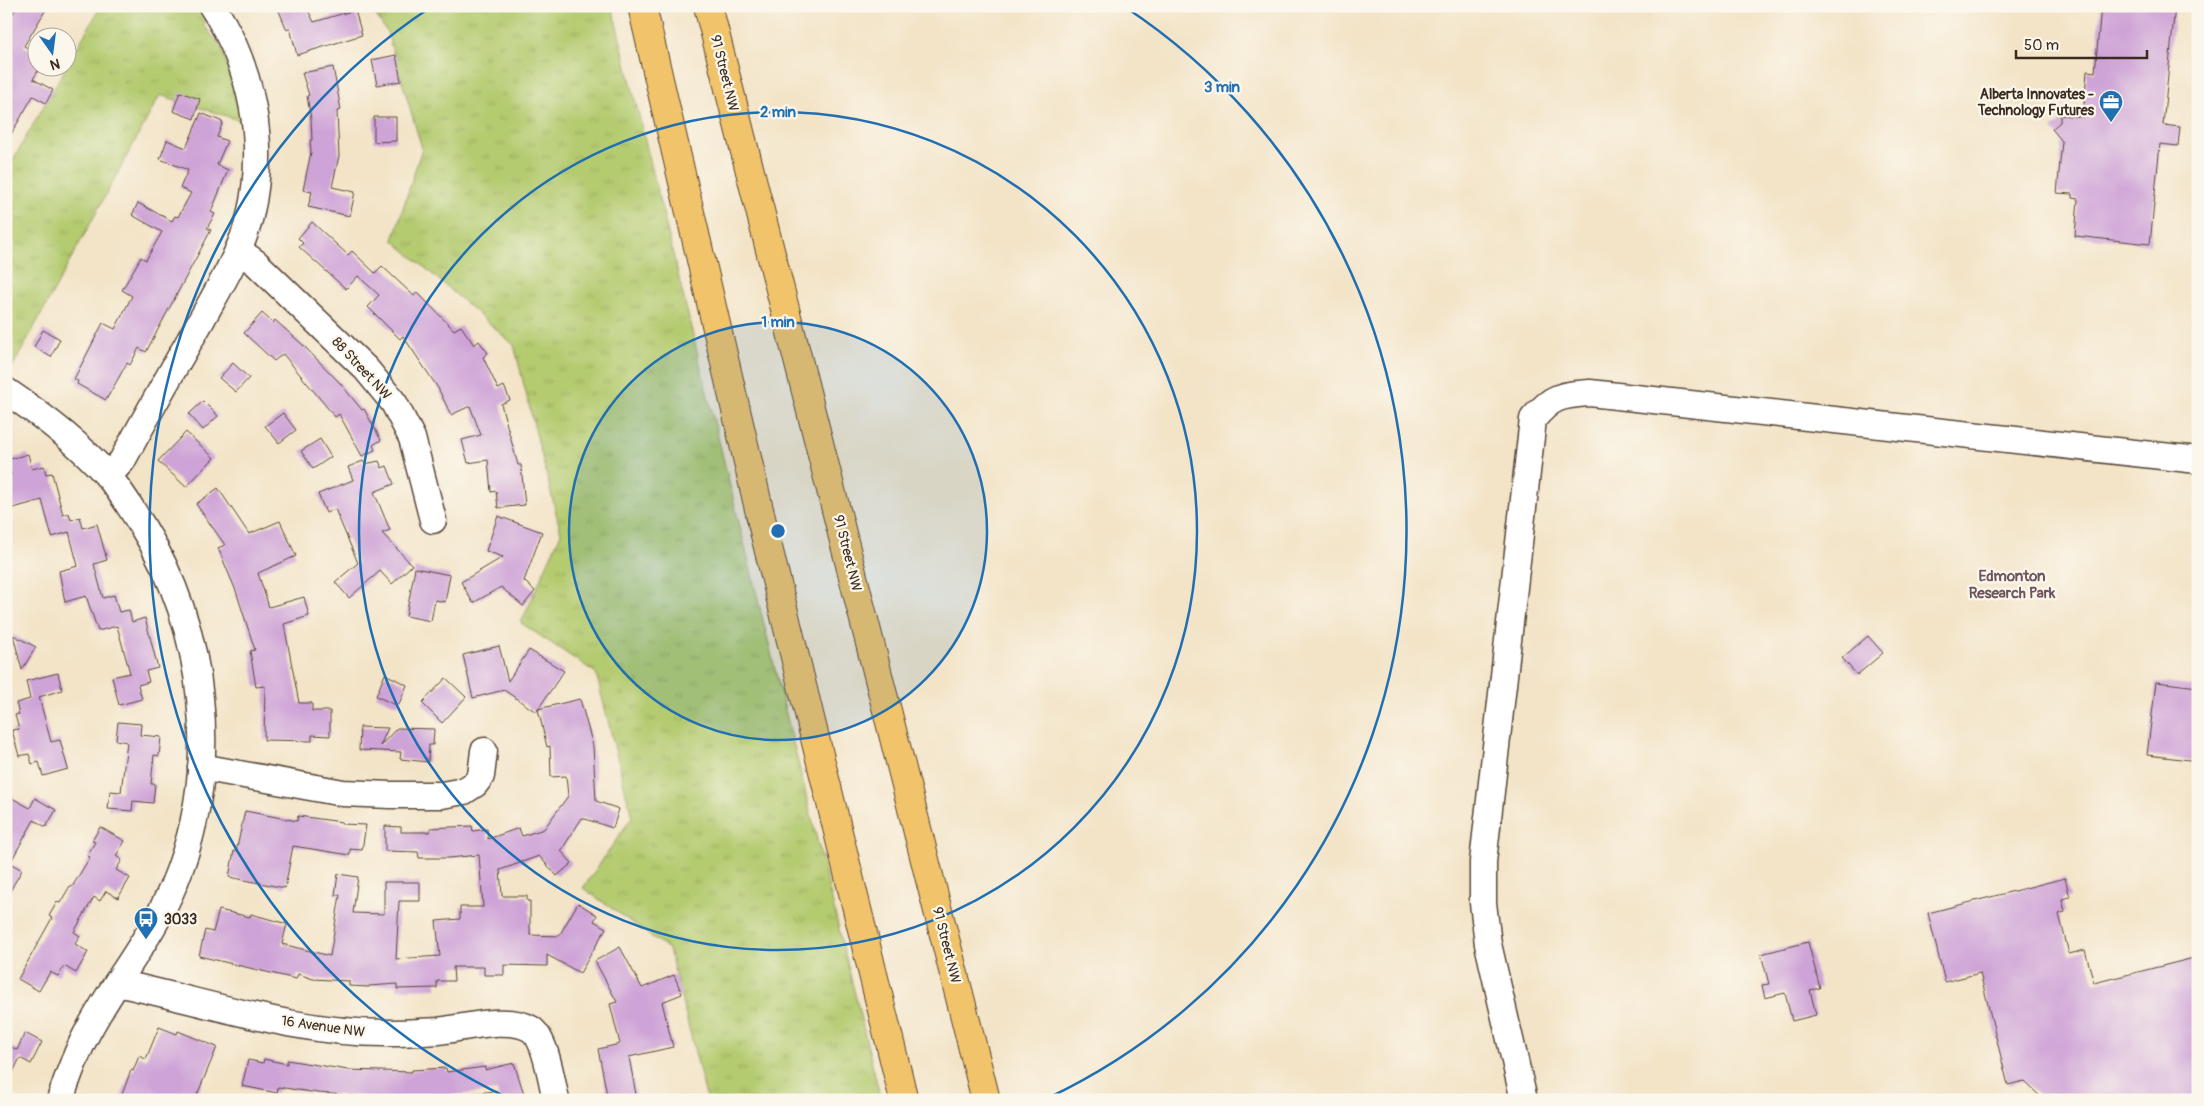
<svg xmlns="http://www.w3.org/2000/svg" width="2204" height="1106" font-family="Pangolin,sans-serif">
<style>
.grass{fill:url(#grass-tufts);stroke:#787a47}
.building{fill:#cea3d7}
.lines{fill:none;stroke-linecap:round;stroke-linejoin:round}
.minor-casing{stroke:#574638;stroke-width:29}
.major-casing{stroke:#574638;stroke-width:30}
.minor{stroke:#fff;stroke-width:26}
.major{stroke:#f1c36a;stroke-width:28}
.ring{fill:none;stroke:#1f6fb2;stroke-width:2.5}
.labels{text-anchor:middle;stroke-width:4.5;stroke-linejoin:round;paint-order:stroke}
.street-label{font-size:14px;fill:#3b2a1e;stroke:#fbf7ec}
.poi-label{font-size:14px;font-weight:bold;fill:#3b2a1e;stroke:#fbf7ec;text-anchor:end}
.neighbourhood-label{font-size:15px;font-weight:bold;fill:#6e545f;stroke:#fbf7ec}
.centre{fill:#1f6fb2;stroke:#fbf7ec;stroke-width:2.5}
.ring-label{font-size:15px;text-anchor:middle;font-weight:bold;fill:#1f6fb2;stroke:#fbf7ec;stroke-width:4.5;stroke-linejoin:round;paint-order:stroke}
</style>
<defs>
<pattern id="grass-tufts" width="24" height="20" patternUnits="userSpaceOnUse" patternTransform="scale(1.25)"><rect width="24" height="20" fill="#b4cb70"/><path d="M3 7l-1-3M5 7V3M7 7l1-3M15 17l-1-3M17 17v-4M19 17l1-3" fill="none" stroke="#9cae61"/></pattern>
</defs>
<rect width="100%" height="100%" fill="#fbf7ec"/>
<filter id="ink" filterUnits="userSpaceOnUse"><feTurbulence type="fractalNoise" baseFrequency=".02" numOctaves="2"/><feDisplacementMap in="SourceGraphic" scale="10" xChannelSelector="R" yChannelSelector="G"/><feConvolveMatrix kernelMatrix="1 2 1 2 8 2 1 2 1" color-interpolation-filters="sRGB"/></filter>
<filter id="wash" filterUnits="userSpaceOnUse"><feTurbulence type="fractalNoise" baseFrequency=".0096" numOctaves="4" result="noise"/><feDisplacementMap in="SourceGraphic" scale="20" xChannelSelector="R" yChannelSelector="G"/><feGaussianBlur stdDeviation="1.12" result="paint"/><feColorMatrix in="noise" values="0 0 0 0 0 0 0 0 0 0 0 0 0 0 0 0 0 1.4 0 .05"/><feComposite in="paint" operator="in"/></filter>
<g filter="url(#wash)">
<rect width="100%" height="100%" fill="#f3e4c8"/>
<g class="grass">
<polygon points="101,6 225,6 203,24 222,48 242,121 160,95 12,368 6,364 6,172"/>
<polygon points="370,6 612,6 881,1100 707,1100 669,949 583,888 632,817 596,673 521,623 561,533 514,345 393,240 422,148 387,32"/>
</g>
<g id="blocks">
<g class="building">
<polygon points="17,6 48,6 24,46 38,54 38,71 33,79 53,90 46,103 33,96 6,143 6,25"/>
<polygon points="277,6 306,6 314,22 355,10 362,35 297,55 290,28 287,30"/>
<polygon points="2101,6 2175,6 2163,125 2180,127 2178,146 2160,144 2150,244 2075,236 2078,199 2072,198 2072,194 2057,193 2062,141 2052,129 2060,122 2060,115 2083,117 2087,71 2095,72"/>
<polygon points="396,55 401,81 377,85 372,60"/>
<polygon points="333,67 341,110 337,111 339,156 332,187 355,192 350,216 308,207 312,192 303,190 311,152 310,140 312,140 311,119 307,96 309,95 302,73"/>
<polygon points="180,92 200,99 194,119 173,111"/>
<polygon points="201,113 223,122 217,137 227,141 217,165 228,170 211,212 215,214 207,228 211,230 146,352 139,348 130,365 127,363 106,400 77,384 78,381 74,379 103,323 115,329 132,296 122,290 141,257 146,260 162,232 132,215 138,203 172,221 175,216 178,217 191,193 180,188 188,170 160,159 167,140 186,148"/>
<polygon points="374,117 396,117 396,141 374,142"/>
<polygon points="312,222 348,255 352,251 375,273 382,266 414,296 417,292 454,330 461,326 474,345 479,341 488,353 483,357 498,389 504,386 510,400 501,404 518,465 521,465 525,505 498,508 496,491 491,492 488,460 468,463 462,440 481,435 470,406 451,415 438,388 403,336 400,339 368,307 379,295 358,276 346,289 299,247 303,243 298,238"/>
<polygon points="262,313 273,323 275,320 303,345 340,383 362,410 364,409 381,440 373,445 375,450 362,456 339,414 335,417 283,354 274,361 244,333"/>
<polygon points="43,330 60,339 51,357 34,347"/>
<polygon points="233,363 249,378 236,392 219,378"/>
<polygon points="203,401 218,416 203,430 189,414"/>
<polygon points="283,413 296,430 279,443 265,426"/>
<polygon points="186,432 214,458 186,487 158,461"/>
<polygon points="320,439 331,457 313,469 301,451"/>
<polygon points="28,454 32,469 44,466 46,474 52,473 63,515 69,513 71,520 80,517 83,528 97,524 107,560 94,564 103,598 114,595 119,612 129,610 132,622 145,618 158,668 146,671 149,682 138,685 142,699 119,705 112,677 130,673 117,626 98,631 86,596 65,602 59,571 78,566 69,532 52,537 42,500 6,510 6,476 11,475 7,460"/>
<polygon points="363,461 365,464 379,461 382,468 387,466 394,484 374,492 390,530 382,533 412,565 392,584 380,571 349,598 335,582 358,563 335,509 326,513 318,494 353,480 348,467"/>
<polygon points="218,488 249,534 280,521 296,556 258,573 269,607 304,597 309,616 284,624 299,703 312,703 312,711 330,711 330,736 312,735 312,741 264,740 265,686 256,687 250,651 255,650 236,591 218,548 225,545 196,504"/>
<polygon points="498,516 542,532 524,581 535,591 523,606 501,587 473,603 461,582 503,557 486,551"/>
<polygon points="415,568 450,575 445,602 435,600 431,621 406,616"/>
<polygon points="13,635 36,647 22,670"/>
<polygon points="1868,636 1883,653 1857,675 1842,658"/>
<polygon points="499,646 508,681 529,650 564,671 538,709 580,699 593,746 596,801 619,809 613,828 582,818 561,851 572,863 557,876 539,856 500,870 502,896 527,896 527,901 530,901 530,935 559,936 578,903 597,915 594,921 606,928 580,973 547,955 547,966 504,965 504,975 484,975 484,967 453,967 454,981 437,981 437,988 397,989 397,984 369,986 369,987 349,986 349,981 313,979 298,974 296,979 199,956 205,930 213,932 219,910 250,917 251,914 287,924 282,944 330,956 340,895 335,895 338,874 358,877 353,913 384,914 384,882 420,882 420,901 399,901 396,959 440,956 436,921 460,919 460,907 483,907 479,855 449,858 419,858 418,852 385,851 385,826 401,827 401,832 430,832 430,828 472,826 473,831 487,829 488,839 519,828 522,836 544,829 568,796 566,776 551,777 550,746 547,747 538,709 536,712 504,690 473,698 463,655"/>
<polygon points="58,673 62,690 39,697 51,742 60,740 68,769 43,776 39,762 32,764 29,754 19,756 12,730 19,729 15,715 19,714 16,703 30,699 26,681"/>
<polygon points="385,674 407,685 399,704 393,704 376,696"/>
<polygon points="446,678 466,697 442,723 422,703"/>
<polygon points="2156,682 2198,687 2198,761 2147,755"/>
<polygon points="118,722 141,724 140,735 161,737 159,756 154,755 151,784 155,784 153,803 133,801 132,811 108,809 110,791 121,792 127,742 116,740"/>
<polygon points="360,727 388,728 380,746 397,728 434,729 433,745 429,745 428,762 400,759 401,752 359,750"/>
<polygon points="12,798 30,808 35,798 56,810 46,827 34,820 10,863 22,870 6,898 6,808"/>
<polygon points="245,811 297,821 298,816 342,822 341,824 366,825 362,850 350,849 350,855 293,846 285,888 229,877 234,851 236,852"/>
<polygon points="100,827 125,841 116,856 122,860 116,870 130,878 118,898 106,891 100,901 94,897 74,932 80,936 75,944 88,952 76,973 64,966 58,976 50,972 39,991 18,979 52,918 49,916 57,902 60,903 70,886 72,887 90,857 87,856 95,842 92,841"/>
<polygon points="2065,878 2070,897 2062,899 2065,912 2059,914 2069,954 2085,950 2094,983 2198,957 2198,1036 2194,1037 2198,1052 2198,1100 2044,1100 2024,1081 2008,1085 1980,973 1945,982 1928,913"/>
<polygon points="1808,942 1820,988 1810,990 1816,1015 1792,1021 1785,993 1765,998 1762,985 1769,984 1761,954"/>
<polygon points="620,947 642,988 674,975 682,994 662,1002 673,1047 629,1057 637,1100 608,1100 598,1049 620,1044 610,1004 617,1002 595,961"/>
<polygon points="159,1027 177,1034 178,1031 217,1047 195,1100 120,1100 131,1070 133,1071 139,1056 146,1059"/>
<polygon points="25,1033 42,1042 31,1064 20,1058 6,1086 6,1044 17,1050"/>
<polygon points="264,1059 287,1064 287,1060 348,1070 412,1072 412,1070 446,1068 447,1072 485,1067 485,1070 514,1063 526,1100 499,1100 497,1091 404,1100 369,1100 369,1097 318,1093 278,1087 277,1093 242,1086 248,1060 263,1063"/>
</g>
</g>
</g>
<g filter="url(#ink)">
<use href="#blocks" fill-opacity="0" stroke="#574638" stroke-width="1"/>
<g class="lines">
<defs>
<g id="minor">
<polyline points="238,250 256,263 366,369 394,403 412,438 433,520"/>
<path d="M6,391C42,415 77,441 106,474C120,489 130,507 141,524C207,630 222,768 174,884C151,940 111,985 84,1039C74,1059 67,1079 60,1100"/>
<path d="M108,476L122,461C148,413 175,366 202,319C220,286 241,253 250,216C267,144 253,68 212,6"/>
<polyline points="201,767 343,793 390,795 442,795 464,791 475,784 481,776 484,751"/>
<path d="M117,983C207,1002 297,1034 389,1033C405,1033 422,1032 438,1031C464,1028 509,1015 531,1029C546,1039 552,1083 556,1100"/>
<path d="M1524,1100L1488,944L1483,903V862L1533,419C1552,396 1561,395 1590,393L2198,460"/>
</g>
<g id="major">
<polyline points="642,6 765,535 904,1100"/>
<polyline points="708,6 986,1100"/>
</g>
</defs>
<use href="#minor" class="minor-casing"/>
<use href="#major" class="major-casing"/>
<use href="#minor" class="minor"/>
<use href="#major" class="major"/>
</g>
</g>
<circle cx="778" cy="531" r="209" fill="#1f6fb2" fill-opacity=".12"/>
<g class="ring">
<circle cx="778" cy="531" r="209"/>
<circle cx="778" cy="531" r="419"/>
<path d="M508 1098A628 628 0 0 1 431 7M1125 7A628 628 0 0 1 1048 1098"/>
</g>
<defs>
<symbol id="office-pin" viewBox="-11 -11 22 30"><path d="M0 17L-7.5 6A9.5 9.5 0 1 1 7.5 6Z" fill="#1f6fb2" stroke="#fbf7ec"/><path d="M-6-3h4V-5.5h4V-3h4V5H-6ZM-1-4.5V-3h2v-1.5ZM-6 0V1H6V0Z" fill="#fff"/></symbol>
<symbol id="bus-pin" viewBox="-11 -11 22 30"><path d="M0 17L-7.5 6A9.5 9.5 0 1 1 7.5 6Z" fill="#1f6fb2" stroke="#fbf7ec"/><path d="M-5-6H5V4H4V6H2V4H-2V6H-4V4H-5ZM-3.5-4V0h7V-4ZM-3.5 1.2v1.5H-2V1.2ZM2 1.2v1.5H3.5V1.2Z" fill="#fff"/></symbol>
</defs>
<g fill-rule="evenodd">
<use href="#office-pin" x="2097" y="88" width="28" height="38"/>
<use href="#bus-pin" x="132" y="905" width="28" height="38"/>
</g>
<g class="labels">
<g class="street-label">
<text transform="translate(725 73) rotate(76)" y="5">91 Street NW</text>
<text transform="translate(362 368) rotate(47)" y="5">88 Street NW</text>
<text transform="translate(848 553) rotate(76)" y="5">91 Street NW</text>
<text transform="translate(947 945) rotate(76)" y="5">91 Street NW</text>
<text transform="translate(323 1026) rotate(8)" y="5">16 Avenue NW</text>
</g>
<g class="poi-label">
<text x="2094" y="99">Alberta Innovates -<tspan x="2094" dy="16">Technology Futures</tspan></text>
<text x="164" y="924" text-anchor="start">3033</text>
</g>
<g class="neighbourhood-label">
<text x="2012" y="581">Edmonton<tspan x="2012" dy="17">Research Park</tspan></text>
</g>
</g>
<circle cx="778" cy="531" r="8" class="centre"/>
<g class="ring-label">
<text x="1222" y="92">3 min</text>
<text x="778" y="117">2 min</text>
<text x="778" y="327">1 min</text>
</g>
<rect width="2204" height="1106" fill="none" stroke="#fbf7ec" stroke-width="25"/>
<g transform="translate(52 52) rotate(166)"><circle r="24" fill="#fbf7ec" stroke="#aea59a"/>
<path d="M0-4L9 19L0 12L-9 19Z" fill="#1f6fb2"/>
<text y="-8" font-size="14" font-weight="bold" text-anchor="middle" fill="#3b2a1e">N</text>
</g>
<path d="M2016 50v8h131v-8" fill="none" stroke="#3b2a1e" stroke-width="2.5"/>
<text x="2024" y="50" font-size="15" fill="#3b2a1e" stroke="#fbf7ec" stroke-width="4" paint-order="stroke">50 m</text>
</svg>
